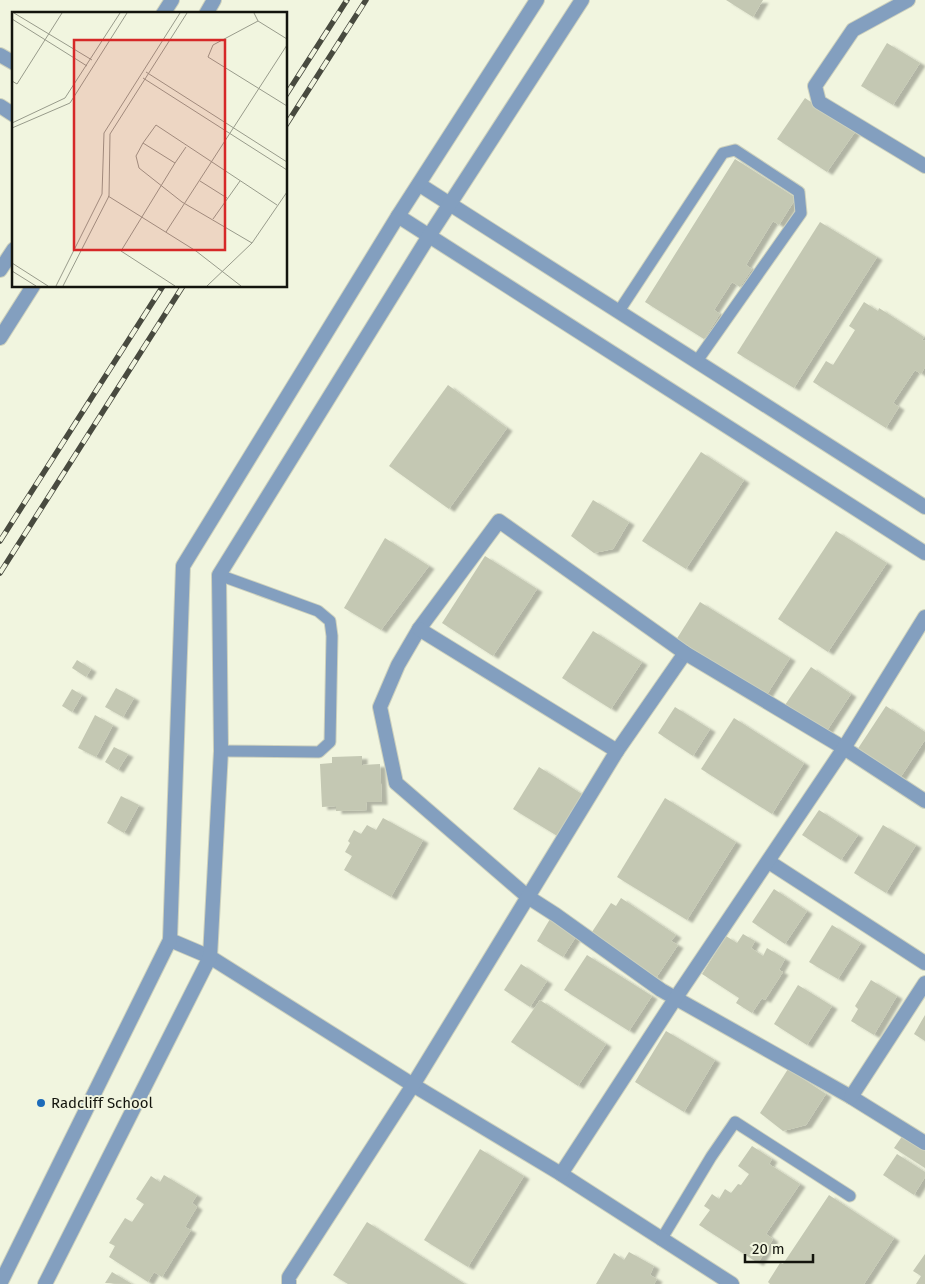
<svg xmlns="http://www.w3.org/2000/svg" width="925" height="1284" font-family="'Fira Sans',sans-serif">
<style>
.building{fill:#c4c8b3;filter:url(#shadow)}
.lines{fill:none;stroke-linecap:round;stroke-linejoin:round}
.service-casing{stroke:#cdd1bd;stroke-width:13}
.minor-casing{stroke:#cdd1bd;stroke-width:16}
.tertiary-casing{stroke:#cdd1bd;stroke-width:16}
.service{stroke:#839fbf;stroke-width:11}
.minor{stroke:#839fbf;stroke-width:14}
.tertiary{stroke:#839fbf;stroke-width:14}
.rail-casing{stroke:#484a3f;stroke-width:5.5}
.rail{stroke:#f1f5df;stroke-width:4;stroke-dasharray:11;stroke-linecap:butt}
.poi-dot{fill:#1d6bba;stroke:#f1f5df;stroke-width:2}
.labels{text-anchor:middle;stroke-width:4;stroke-linejoin:round;paint-order:stroke}
.poi-label{font-size:15px;fill:#13140d;stroke:#f1f5df;text-anchor:start}
.inset-road{fill:none;stroke:#989b8b;stroke-width:1}
.view{fill:#d62828;fill-opacity:0.15;stroke:#d62828;stroke-width:2.5}
.inset-edge{fill:none;stroke:#13140d;stroke-width:2.5}
</style>
<defs>
<filter id="shadow"><feDropShadow dx="5.5" dy="3" stdDeviation="1" flood-color="#0004"/></filter>
</defs>
<rect width="100%" height="100%" fill="#f1f5df"/>
<g class="building">
<polygon points="726,0 763,0 753,17"/>
<polygon points="887,43 920,63 893,105 861,86"/>
<polygon points="805,98 855,132 827,172 777,139"/>
<polygon points="735,159 796,198 779,225 773,221 746,265 752,269 740,287 732,282 714,310 720,314 704,339 645,302"/>
<polygon points="820,222 877,257 794,388 737,353"/>
<polygon points="864,302 878,311 879,308 924,337 922,340 925,341 925,367 921,374 915,370 893,403 899,407 886,428 813,382 826,361 833,365 855,330 849,326"/>
<polygon points="448,385 507,428 449,509 389,466"/>
<polygon points="701,452 744,480 686,569 642,541"/>
<polygon points="593,500 629,522 613,549 594,553 571,536"/>
<polygon points="836,531 887,563 828,652 778,619"/>
<polygon points="385,538 429,566 381,630 344,608"/>
<polygon points="485,556 537,589 493,656 442,623"/>
<polygon points="700,602 790,658 766,696 676,640"/>
<polygon points="593,631 642,662 611,709 562,678"/>
<polygon points="77,660 91,669 86,677 72,668"/>
<polygon points="811,667 851,694 826,732 785,705"/>
<polygon points="116,688 134,698 123,717 105,707"/>
<polygon points="72,689 82,695 72,712 62,706"/>
<polygon points="886,706 925,732 925,740 900,778 857,750"/>
<polygon points="675,707 710,729 693,756 658,733"/>
<polygon points="95,715 113,725 96,757 78,748"/>
<polygon points="734,718 804,763 772,814 701,769"/>
<polygon points="114,747 128,754 118,770 105,762"/>
<polygon points="362,756 362,765 380,764 382,802 366,802 367,810 336,811 336,806 322,807 320,764 332,763 332,757"/>
<polygon points="539,767 585,796 559,837 513,809"/>
<polygon points="121,796 139,805 124,833 107,823"/>
<polygon points="665,798 736,842 687,920 617,877"/>
<polygon points="819,810 858,835 841,860 802,835"/>
<polygon points="383,818 423,840 391,897 344,870 352,856 345,852 350,843 348,841 354,830 361,834 367,825 376,830"/>
<polygon points="883,825 916,845 886,893 854,873"/>
<polygon points="774,889 807,911 785,944 752,922"/>
<polygon points="621,898 676,935 671,941 678,945 656,978 590,935 611,903 616,906"/>
<polygon points="550,919 577,935 563,957 537,941"/>
<polygon points="832,925 861,943 838,979 809,962"/>
<polygon points="743,934 755,941 751,948 763,956 767,948 785,959 779,970 783,972 765,1000 762,998 752,1013 736,1003 739,998 702,974 726,936 737,943"/>
<polygon points="587,955 652,996 629,1031 564,990"/>
<polygon points="521,964 547,981 530,1007 504,990"/>
<polygon points="871,980 897,996 874,1035 851,1021 858,1009 855,1006"/>
<polygon points="798,985 832,1006 807,1045 774,1024"/>
<polygon points="540,1000 606,1044 578,1086 511,1042"/>
<polygon points="925,1015 925,1041 914,1034"/>
<polygon points="666,1031 715,1060 684,1112 635,1082"/>
<polygon points="788,1069 826,1094 806,1125 783,1131 760,1113"/>
<polygon points="903,1135 925,1149 925,1168 894,1148"/>
<polygon points="752,1146 772,1159 769,1164 800,1184 766,1234 773,1239 758,1263 699,1225 710,1210 704,1206 712,1194 719,1199 725,1189 731,1193 738,1184 741,1185 749,1174 738,1166"/>
<polygon points="480,1149 524,1176 468,1267 424,1240"/>
<polygon points="897,1154 925,1172 925,1177 914,1195 883,1175"/>
<polygon points="164,1175 197,1195 192,1203 197,1207 185,1227 191,1230 162,1277 154,1272 148,1282 109,1257 115,1246 109,1243 125,1218 132,1222 144,1204 136,1199 151,1176 160,1182"/>
<polygon points="829,1195 894,1238 864,1284 770,1284 768,1282 780,1263 783,1264"/>
<polygon points="367,1222 465,1284 348,1284 333,1275"/>
<polygon points="629,1252 654,1266 650,1275 657,1279 654,1284 596,1284 614,1253 624,1260"/>
<polygon points="925,1254 925,1284 916,1284 921,1276 913,1271"/>
<polygon points="112,1272 132,1284 105,1283"/>
</g>
<g class="lines">
<defs>
<g id="service">
<polyline points="619,311 723,153 735,150 799,192 801,213 697,361"/>
<polyline points="219,575 318,611 330,621 332,636 330,742 319,752 221,751"/>
<polyline points="661,1240 711,1157 735,1122 850,1196"/>
</g>
<g id="minor">
<polyline points="908,0 853,30 815,86 819,102 925,166"/>
<polyline points="0,55 14,63"/>
<polyline points="0,106 14,115"/>
<polyline points="420,185 925,507"/>
<polyline points="398,216 925,553"/>
<polyline points="617,751 685,653"/>
<polyline points="925,801 844,748 685,653 499,521 419,629 398,665 380,707 396,783 528,897 556,915 661,990 851,1097 925,1143"/>
<polyline points="769,862 925,963"/>
<polyline points="170,940 210,957 413,1085 561,1174 732,1284"/>
<polyline points="851,1097 925,983"/>
<polyline points="561,1174 675,999 844,748 925,617"/>
<polyline points="289,1284 289,1277 413,1085 617,751 419,629"/>
</g>
<g id="tertiary">
<polyline points="163,14 172,0"/>
<polyline points="206,14 214,0"/>
<polyline points="0,270 14,249"/>
<polyline points="0,338 33,286"/>
<polyline points="0,1284 170,940 183,566 398,216 537,0"/>
<polyline points="45,1284 210,957 221,751 219,575 429,236 582,0"/>
</g>
</defs>
<use href="#service" class="service-casing"/>
<use href="#minor" class="minor-casing"/>
<use href="#tertiary" class="tertiary-casing"/>
<use href="#service" class="service"/>
<use href="#minor" class="minor"/>
<use href="#tertiary" class="tertiary"/>
<defs>
<g id="rail">
<polyline points="286,95 347,0"/>
<polyline points="286,125 366,0"/>
<polyline points="0,541 163,286"/>
<polyline points="0,573 183,286"/>
</g>
</defs>
<use href="#rail" class="rail-casing"/>
<use href="#rail" class="rail"/>
</g>
<circle class="poi-dot" cx="41" cy="1103" r="5"/>
<g class="labels">
<g class="poi-label">
<text x="51" y="1108">Radcliff School</text>
</g>
</g>
<g transform="translate(12 12)">
<rect width="275" height="275" fill="#f1f5df"/>
<path class="inset-road" d="M2,1L80,48M242,1L246,9L275,27M0,7L75,54M246,9L201,33L196,45L275,94M134,60L275,150M131,66L275,158M0,69L5,72L50,1M0,111L53,86L108,1M0,116L58,91L115,1M131,131L163,151L109,239L163,274M163,151L174,135M188,169L215,186M96,184L184,239L229,274M201,207L228,169M154,220L275,33M240,231L170,190L127,156L124,144L131,131L144,113L265,193M0,251L36,274M0,259L24,274M44,274L90,182L92,121L168,1M51,274L97,184L98,122L175,1M195,274L240,231L275,180"/>
<path class="view" d="M62,28H213V238H62Z"/>
<rect width="275" height="275" class="inset-edge"/>
</g>
<path d="M745 1254v8h68v-8" fill="none" stroke="#13140d" stroke-width="2.5"/>
<text x="752" y="1254" font-size="15" fill="#13140d" stroke="#f1f5df" stroke-width="4" paint-order="stroke">20 m</text>
</svg>
